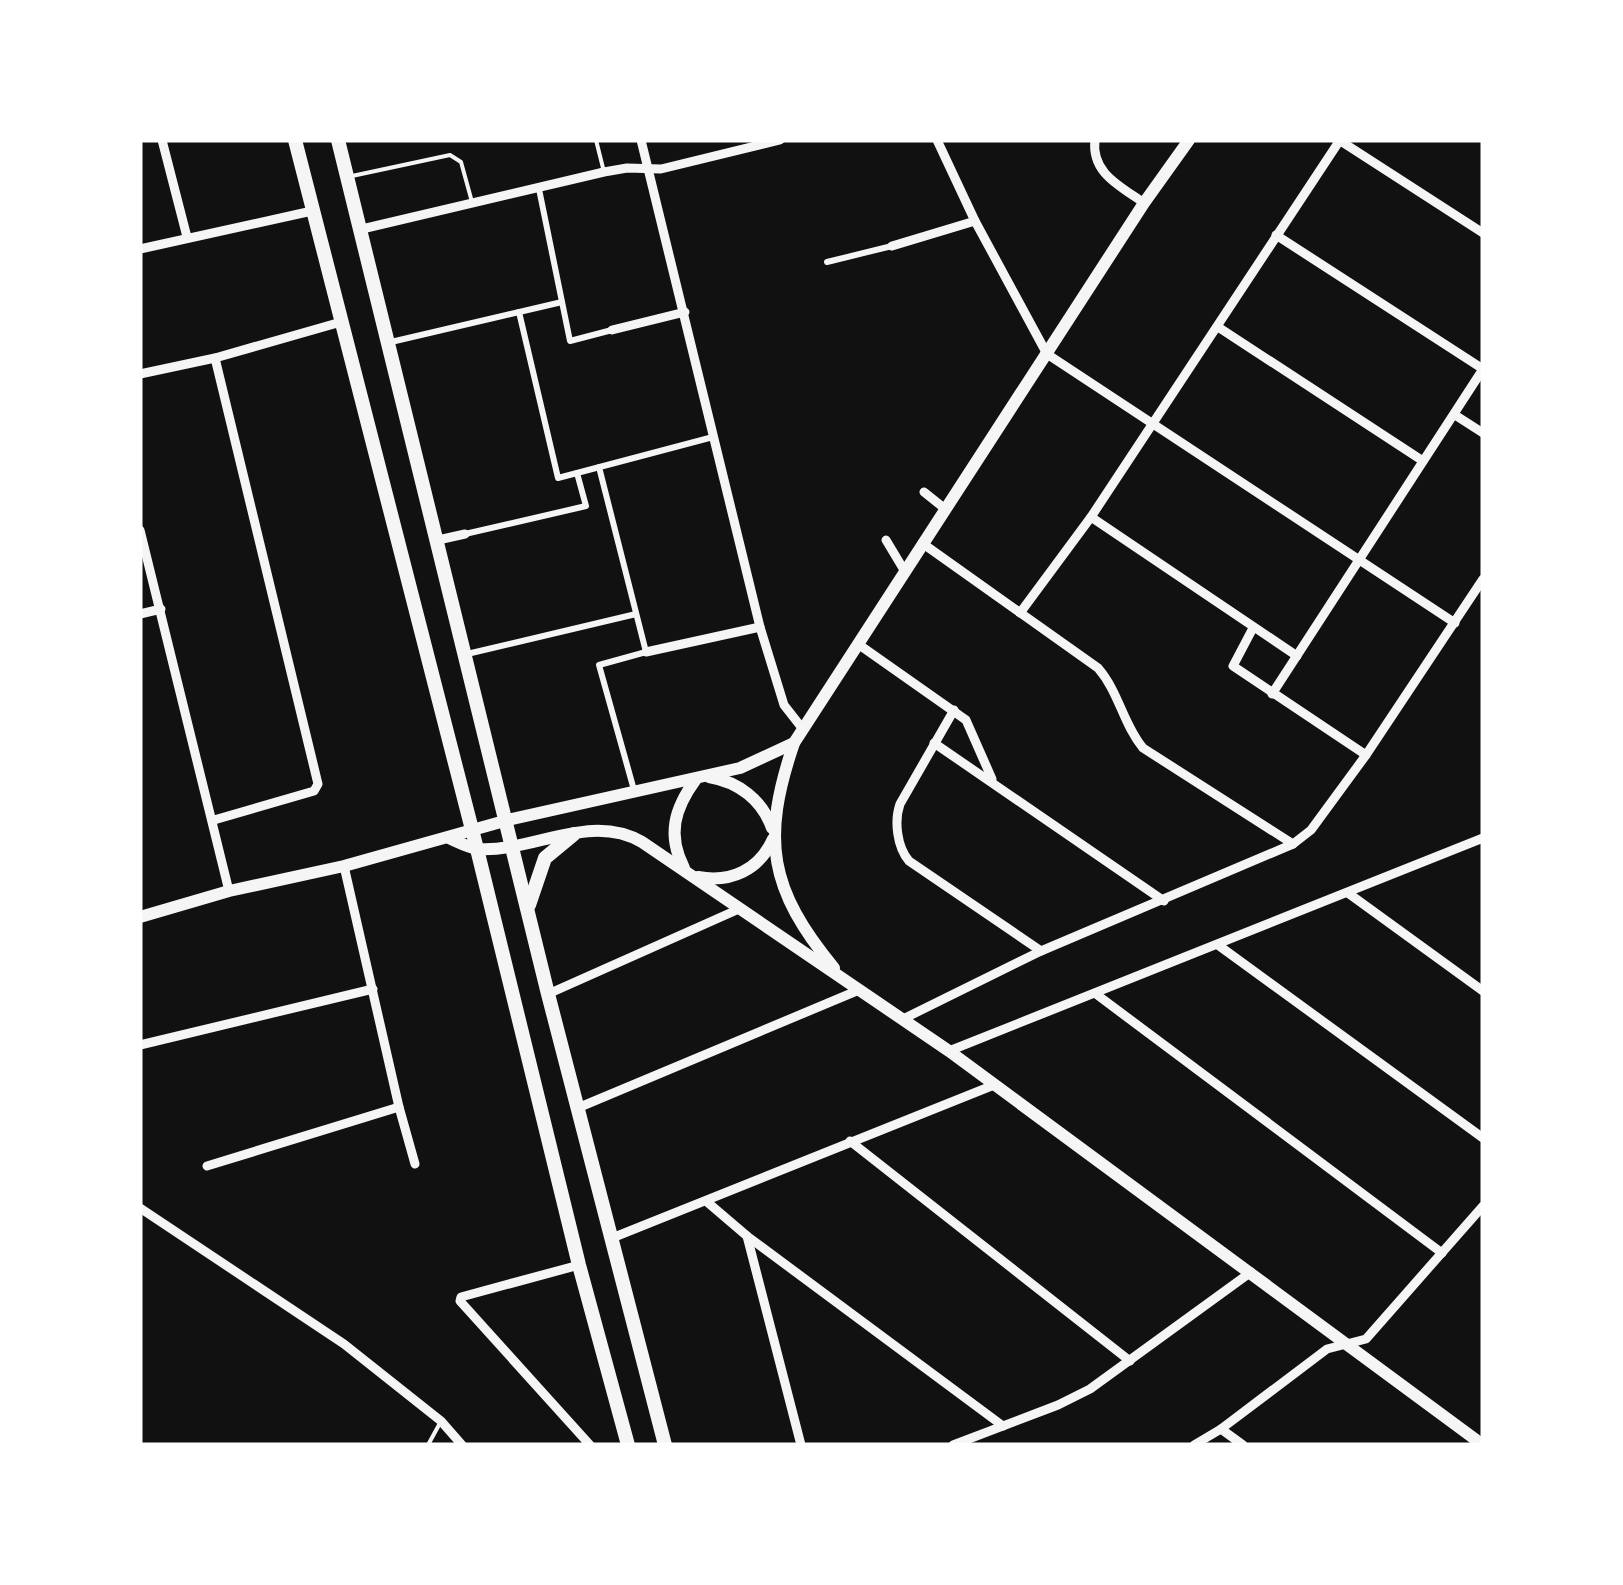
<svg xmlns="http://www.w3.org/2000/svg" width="1623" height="1585" font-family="Montserrat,sans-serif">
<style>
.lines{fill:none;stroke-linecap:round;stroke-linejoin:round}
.service{stroke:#f5f5f5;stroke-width:4}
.pedestrian{stroke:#f5f5f5;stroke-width:6}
.minor{stroke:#f5f5f5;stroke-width:9}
.secondary{stroke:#f5f5f5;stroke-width:12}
.primary{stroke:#f5f5f5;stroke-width:14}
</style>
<rect width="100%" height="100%" fill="#111"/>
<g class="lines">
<g class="service">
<polyline points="596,140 604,172"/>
<polyline points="352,176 450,155 461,162 472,202"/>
<polyline points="428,1445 440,1423"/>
</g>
<g class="pedestrian">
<polyline points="539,189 570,341 612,330"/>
<polyline points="827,262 892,246"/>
<polyline points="519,312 558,478 577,473"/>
<polyline points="391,342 562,302"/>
<polyline points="599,467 646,652 599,665 634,790"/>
<polyline points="465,534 586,506 577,473 713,437"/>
<polyline points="467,654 636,614"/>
</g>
<g class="minor">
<polyline points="162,140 187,237"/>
<polyline points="641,140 760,627 784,705 802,728"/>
<polyline points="937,140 975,221 1047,354 1455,623"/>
<path d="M1095,140C1091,173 1120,186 1144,203"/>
<polyline points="1339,140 1483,233"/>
<polyline points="362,229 604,172 627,168 661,169 780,140"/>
<polyline points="892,246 975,221"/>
<polyline points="140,249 312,211"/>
<polyline points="1218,327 1423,461"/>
<polyline points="612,330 685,312"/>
<polyline points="140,374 215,358 341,322"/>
<polyline points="1455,415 1483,433"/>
<polyline points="924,492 944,508"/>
<polyline points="1091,517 1297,656"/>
<polyline points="140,530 229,891"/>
<polyline points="438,540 465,534"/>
<polyline points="886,540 904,570"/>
<path d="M922,543L1098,668C1119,692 1123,724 1143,748L1293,844"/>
<polyline points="1020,613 1091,517 1340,140"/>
<polyline points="140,614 161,609"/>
<polyline points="1253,628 1233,666 1366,755"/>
<polyline points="858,644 966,720 992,779"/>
<polyline points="646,652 760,627"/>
<polyline points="1272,694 1483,369 1276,235"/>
<path d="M954,710L900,804C894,821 897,847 909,861L1041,951"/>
<polyline points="934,743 1164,901"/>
<polyline points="214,820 314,791 318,784 215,358"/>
<polyline points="344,866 399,1107 415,1164"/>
<polyline points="1348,893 1483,991"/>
<polyline points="1218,945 1483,1138"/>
<polyline points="548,994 739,909"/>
<polyline points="1096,994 1442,1253"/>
<polyline points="903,1019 1041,951 1293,844 1311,830 1366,755 1483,579"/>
<polyline points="140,1045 373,989"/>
<polyline points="949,1051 1483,838"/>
<polyline points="580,1107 859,990"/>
<polyline points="850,1141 1130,1361"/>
<polyline points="207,1166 399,1107"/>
<polyline points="706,1201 747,1236 1003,1426"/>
<polyline points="140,1208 344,1344 441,1421 462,1445"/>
<polyline points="747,1236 801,1445"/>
<polyline points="612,1238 994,1085"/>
<polyline points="579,1265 461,1297 460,1301 590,1445"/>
<polyline points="1221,1429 1243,1445"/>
<polyline points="953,1445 1058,1405 1090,1389 1251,1272"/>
<polyline points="1194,1445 1221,1429 1327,1349 1366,1339 1483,1206"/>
</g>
<g class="secondary">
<path d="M709,777C739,782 762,800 772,828"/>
<path d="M449,838C458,842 469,848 479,849C533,852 590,812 642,842L949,1051L1483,1445"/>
<path d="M684,868C667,835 674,809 696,779"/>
<path d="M698,877C731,883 759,870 773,839"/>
<polyline points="140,917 229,891 344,866 508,820 740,768 794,743"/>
<path d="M834,968C769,889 761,840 794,743L1144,203L1189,140"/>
</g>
<g class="primary">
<polyline points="295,140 477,849 579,1265 628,1445"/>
<polyline points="338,140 548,994 665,1445"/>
<polyline points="529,905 545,858 574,834"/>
</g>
</g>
<rect width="1623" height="1585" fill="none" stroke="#ffffff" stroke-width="285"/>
</svg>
